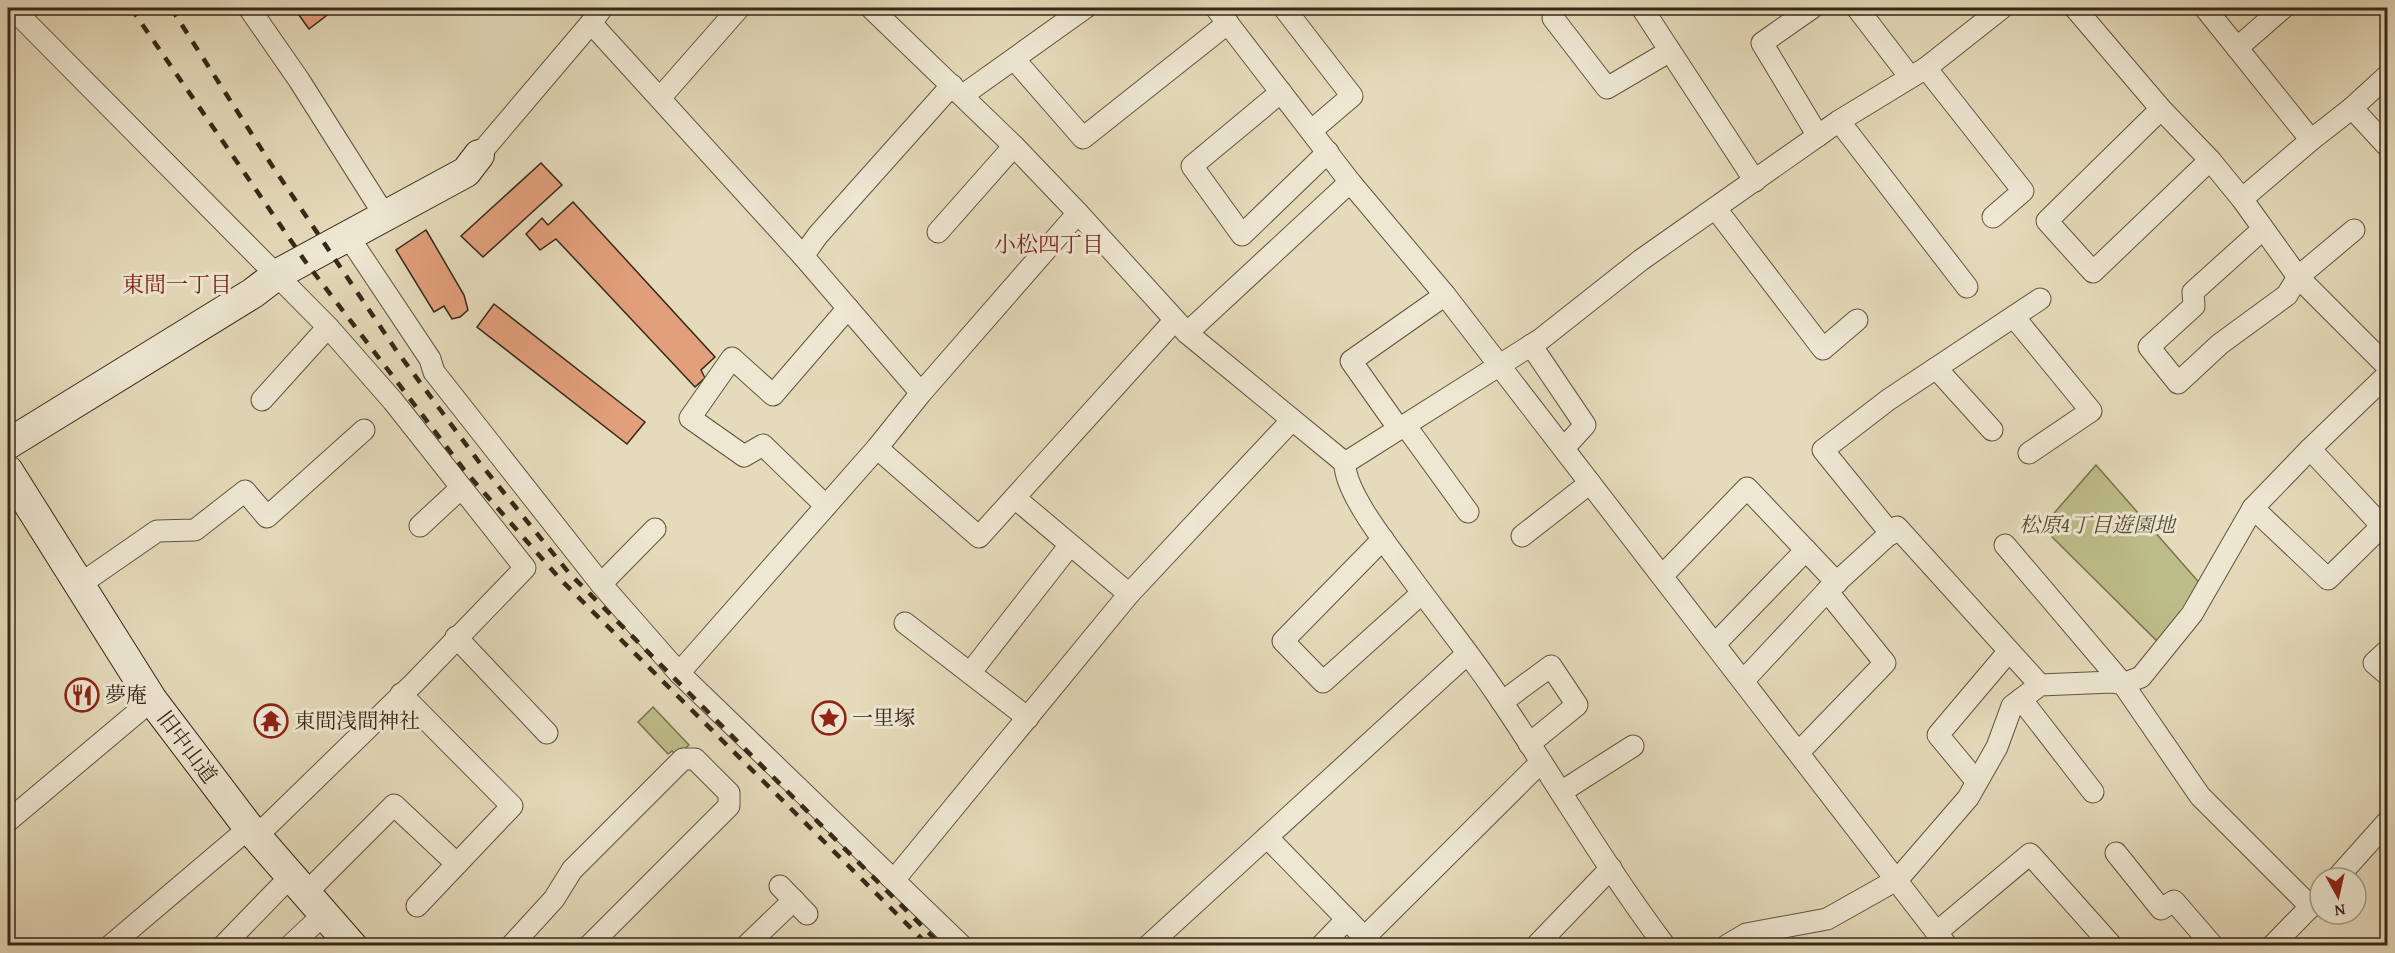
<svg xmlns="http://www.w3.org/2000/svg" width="2395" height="953" font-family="'Gentium Book Plus','Noto Serif JP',serif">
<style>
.green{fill:#bdbd8a;stroke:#7a7251;stroke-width:1.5}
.building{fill:#e29f7b;stroke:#362818;stroke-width:1.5}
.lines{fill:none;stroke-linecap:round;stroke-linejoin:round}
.street-casing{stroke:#625440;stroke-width:23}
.secondary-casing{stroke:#362818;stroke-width:32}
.street{stroke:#eee7d2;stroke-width:21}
.secondary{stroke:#eee7d2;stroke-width:30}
.rail{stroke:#362818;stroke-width:4.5;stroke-dasharray:10 10;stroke-linecap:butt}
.labels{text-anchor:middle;stroke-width:6;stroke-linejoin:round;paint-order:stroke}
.park-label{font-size:21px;font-style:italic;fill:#584d34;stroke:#eee7d2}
.poi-label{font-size:21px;fill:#362818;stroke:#eee7d2;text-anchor:start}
.street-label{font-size:21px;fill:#362818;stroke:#eee7d2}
.neighbourhood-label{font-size:22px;fill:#7a1f14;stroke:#eee7d2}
</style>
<rect width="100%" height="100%" fill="#e5daba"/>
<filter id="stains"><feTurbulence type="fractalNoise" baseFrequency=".00333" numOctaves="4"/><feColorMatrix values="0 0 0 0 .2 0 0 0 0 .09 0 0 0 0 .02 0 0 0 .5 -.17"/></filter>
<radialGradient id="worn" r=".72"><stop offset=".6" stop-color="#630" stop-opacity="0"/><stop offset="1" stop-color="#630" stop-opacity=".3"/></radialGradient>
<g class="green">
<polygon points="2096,465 2204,588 2163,647 2042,527"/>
<polygon points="653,707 689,745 677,756 672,751 668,754 638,722"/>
</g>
<g class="building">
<polygon points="301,8 328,8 331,12 309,29 296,11"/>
<polygon points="541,163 562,185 483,257 461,236"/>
<polygon points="573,202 715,357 701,370 705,378 695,387 556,239 540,250 526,234 542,218 548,225"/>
<polygon points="426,230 464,295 468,310 460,317 452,319 444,306 434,312 396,250"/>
<polygon points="494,304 645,422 627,444 477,327"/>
</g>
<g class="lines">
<defs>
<g id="street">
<polyline points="12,8 328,327 393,401 525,568 415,682 265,828 249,828 110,946"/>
<polyline points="249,8 299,80 385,216"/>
<polyline points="871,8 1014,146 1078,213 1187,333 1345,463"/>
<polyline points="1216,8 1350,182 1445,295 1947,946"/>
<polyline points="1284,8 1352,96 1311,131"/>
<polyline points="1642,8 1755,181"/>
<polyline points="1812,8 1762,43 1818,136"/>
<polyline points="1857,8 1910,77"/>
<polyline points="2075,8 2161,109 2210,160 2242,199 2298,277 2388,367"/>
<polyline points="2205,8 2311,140 2352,108 2388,147"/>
<polyline points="1553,18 1607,88 1670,51"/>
<polyline points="591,23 803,256 921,393"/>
<polyline points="2237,48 2283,8"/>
<polyline points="1014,59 1083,138 1228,23"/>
<polyline points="1926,68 2023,191 1993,217"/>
<polyline points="1281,92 1192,166 1242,235 1328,152"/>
<polyline points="963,95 1085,8"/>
<polyline points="660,98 739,8"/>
<polyline points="2352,108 2388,75"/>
<polyline points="2161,109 2047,221 2093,272 2210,160"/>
<polyline points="1839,121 1967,287"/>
<polyline points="479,155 591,23 602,8"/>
<polyline points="2242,199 2311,140"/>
<polyline points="1716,209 1823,349 1857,320"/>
<polyline points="2263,229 2193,292 2194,306 2149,347 2178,383 2220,344 2287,295 2298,277 2354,230"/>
<polyline points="938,232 1014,146"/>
<polyline points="348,236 430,359 434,372 601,584 679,673 962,946"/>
<polyline points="803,256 818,235 952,85"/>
<polyline points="2014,317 2091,411 2029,453"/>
<polyline points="1187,333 1350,182"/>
<polyline points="1531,345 1585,425 1564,448"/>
<polyline points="1936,368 1992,430"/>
<polyline points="262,400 328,327"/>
<polyline points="1405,425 1468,512"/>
<polyline points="1399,429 1351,361 1445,295"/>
<polyline points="877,448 979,537 1175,320"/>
<polyline points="1345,463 1541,339 1641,260 1839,121 1926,68 2002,8"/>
<path d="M1345,463C1344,491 1387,545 1404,568C1434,610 1467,650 1496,693C1553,777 1604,865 1665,946"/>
<polyline points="1015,498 1129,594"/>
<polyline points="826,506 763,445 744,456 690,418 732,358 773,395 848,308"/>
<polyline points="2253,508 2328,579 2382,526 2310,449"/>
<polyline points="420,526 461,488"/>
<polyline points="1891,534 1823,450 1888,400 2040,299"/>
<polyline points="1522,536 1590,483"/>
<polyline points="1383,539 1283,641 1323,682 1422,593"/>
<polyline points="2005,545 2123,684 2141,677 2192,614 2253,508 2310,449 2388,374"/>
<polyline points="1662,576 1747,488 1837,583"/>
<polyline points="601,584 655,529"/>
<polyline points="79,585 157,531 195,530 245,491 267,517 364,430"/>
<polyline points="905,623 1028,718"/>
<polyline points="456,637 547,733"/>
<polyline points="1715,644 1806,550"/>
<polyline points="2388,650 2374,663 2388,675"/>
<polyline points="679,673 877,448 921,393 1078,213"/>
<polyline points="970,673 1070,545"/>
<polyline points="1744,680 1827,591 1897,527 2040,685"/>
<polyline points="401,694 512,806 417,906"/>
<polyline points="2021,699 2093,792"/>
<polyline points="1502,702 1551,666 1577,705 1529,744"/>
<polyline points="1799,752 1885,663 1827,591"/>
<polyline points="1977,782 1938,735 2009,651"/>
<polyline points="1561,792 1633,746"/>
<polyline points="8,821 152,700"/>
<polyline points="1267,837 1373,946"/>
<polyline points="2116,853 2161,909 2174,901 2213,946"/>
<polyline points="2337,878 2388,821"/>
<polyline points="894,880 1129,594 1292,420"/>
<polyline points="780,886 807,914"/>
<polyline points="306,893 394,805 457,864"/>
<polyline points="1937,932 2030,854 2112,946"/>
<polyline points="1365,937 1541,762"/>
<polyline points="223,946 291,876"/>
<polyline points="290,946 324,914"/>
<polyline points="511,946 554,899 572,870 683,759 695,759 729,793 729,806 589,946"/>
<polyline points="746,946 794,900"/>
<polyline points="1148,946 1467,654"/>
<polyline points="1321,946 1347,919"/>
<polyline points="1536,946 1611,868"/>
<polyline points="1726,946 1746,934 1827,919 1898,879 1968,798 1997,747 2012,706 2040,685 2112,682 2123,684 2200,796 2311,907"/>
<polyline points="2272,946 2320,897"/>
</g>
<g id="secondary">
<polyline points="8,444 253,293 278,274 466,172 479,155"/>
<polyline points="8,471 152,700 249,828 352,946"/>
</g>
</defs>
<use href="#street" class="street-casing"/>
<use href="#secondary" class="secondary-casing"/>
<use href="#street" class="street"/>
<use href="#secondary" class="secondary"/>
<g class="rail">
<polyline points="131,8 305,261 465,471 560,579 929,946"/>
<polyline points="171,8 271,164 396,350 479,462 569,573 942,946"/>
</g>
</g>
<defs>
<symbol id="restaurant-ring" viewBox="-11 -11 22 22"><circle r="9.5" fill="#eee7d2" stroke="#8f2418" stroke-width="1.5"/><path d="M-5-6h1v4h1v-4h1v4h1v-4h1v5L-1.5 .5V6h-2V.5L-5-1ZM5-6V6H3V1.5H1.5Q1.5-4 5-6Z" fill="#8f2418"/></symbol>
<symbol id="sight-ring" viewBox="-11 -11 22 22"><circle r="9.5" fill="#eee7d2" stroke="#8f2418" stroke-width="1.5"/><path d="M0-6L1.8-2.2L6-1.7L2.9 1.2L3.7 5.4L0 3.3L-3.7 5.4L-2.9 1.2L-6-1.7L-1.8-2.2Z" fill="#8f2418"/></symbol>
<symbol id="temple-ring" viewBox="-11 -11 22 22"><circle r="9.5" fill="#eee7d2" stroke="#8f2418" stroke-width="1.5"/><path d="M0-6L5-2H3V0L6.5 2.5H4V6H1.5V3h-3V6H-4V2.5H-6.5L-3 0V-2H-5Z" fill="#8f2418"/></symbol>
</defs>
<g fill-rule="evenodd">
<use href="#restaurant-ring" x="63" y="676" width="38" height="38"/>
<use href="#sight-ring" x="810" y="699" width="38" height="38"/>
<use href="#temple-ring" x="252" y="702" width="38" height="38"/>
</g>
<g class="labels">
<g class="park-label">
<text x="2097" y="532">松原4丁目遊園地</text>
</g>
<g class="poi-label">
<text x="105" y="702">夢庵</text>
<text x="852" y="725">一里塚</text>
<text x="294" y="728">東間浅間神社</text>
</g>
<g class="street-label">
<text transform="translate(187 747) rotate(53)" y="7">旧中山道</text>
</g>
<g class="neighbourhood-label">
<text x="1049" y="252">小松四丁目</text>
<text x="177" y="292">東間一丁目</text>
</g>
</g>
<rect width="2395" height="953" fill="none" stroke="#e5daba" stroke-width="30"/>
<rect x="9" y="9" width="2377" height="935" fill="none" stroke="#362818" stroke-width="3"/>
<rect x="15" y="15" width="2365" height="923" fill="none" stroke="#362818" stroke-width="1.5"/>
<g transform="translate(2338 896) rotate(172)"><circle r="28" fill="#eee7d2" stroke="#a49b88" stroke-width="1.5"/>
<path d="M0-4.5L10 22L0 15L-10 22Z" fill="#8f2418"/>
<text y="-9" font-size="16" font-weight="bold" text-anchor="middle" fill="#362818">N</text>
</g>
<rect width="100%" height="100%" filter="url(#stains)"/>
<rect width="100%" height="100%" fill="url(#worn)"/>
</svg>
